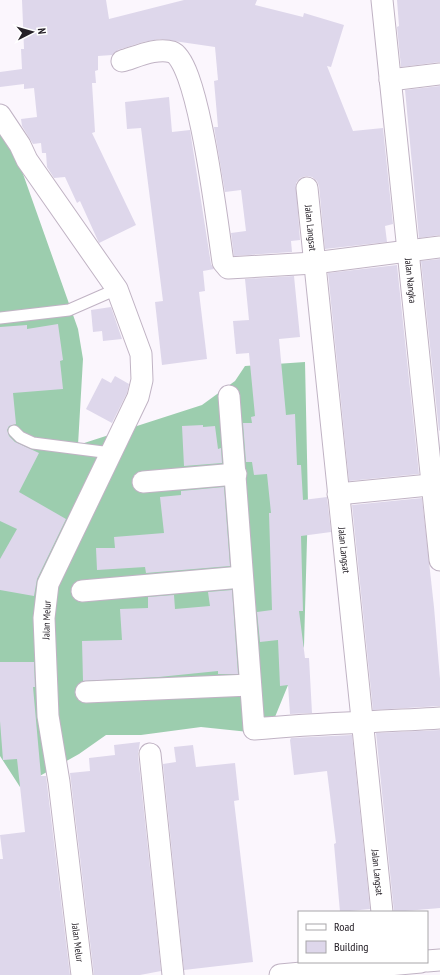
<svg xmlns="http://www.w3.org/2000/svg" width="440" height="975" font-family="'PT Sans Narrow',sans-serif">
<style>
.forest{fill:#9ccdae}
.building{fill:#ded7eb}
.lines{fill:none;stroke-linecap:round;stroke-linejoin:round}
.service-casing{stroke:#c0b3c4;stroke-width:13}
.minor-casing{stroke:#c0b3c4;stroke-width:23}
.service{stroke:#fff;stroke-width:11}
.minor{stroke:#fff;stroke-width:21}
.labels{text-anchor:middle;stroke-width:3;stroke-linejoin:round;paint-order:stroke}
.street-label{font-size:10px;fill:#252027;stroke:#fff}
</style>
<rect width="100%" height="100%" fill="#fbf6fd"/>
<polygon class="forest" points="0,109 78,329 83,359 78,445 202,405 235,381 245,366 305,362 308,504 304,646 268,734 201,727 141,735 106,735 79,754 20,787 0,756"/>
<g class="building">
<polygon points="22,0 106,0 109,19 184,0 257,0 255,5 303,17 304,13 344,25 331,67 327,66 353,131 383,128 393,224 385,226 387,242 325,249 319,186 317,181 312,177 306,176 300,178 296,183 300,240 291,241 292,252 234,256 231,233 246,231 241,190 225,192 214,127 218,127 214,81 218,80 215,47 160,39 143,42 118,50 112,55 98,56 98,70 95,71 96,83 92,83 95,132 92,133 136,225 99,243 80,201 77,203 65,177 54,178 47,167 46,153 42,153 41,143 33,144 22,126 21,119 37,117 34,88 24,89 24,84 0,87 0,72 22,69 21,49 24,49"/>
<polygon points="397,0 440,0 440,62 401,67 397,27 399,26"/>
<polygon points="440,86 440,235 419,238 405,90"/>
<polygon points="169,97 172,132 190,130 211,264 214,269 203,271 205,291 199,292 207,359 162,365 155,302 163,301 141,128 127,129 125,102"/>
<polygon points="440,259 440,430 439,431 421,261"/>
<polygon points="397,265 419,474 349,481 328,273"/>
<polygon points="294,276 300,337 279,339 286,415 295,414 297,465 301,465 303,500 327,497 331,532 301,536 303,611 299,611 305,658 309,658 312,713 290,714 288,685 280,686 278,640 260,642 257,612 272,610 269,513 271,513 267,474 254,475 252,462 246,462 243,423 252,423 251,417 255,416 249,353 236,354 233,321 249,320 245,279"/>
<polygon points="111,307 122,339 103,341 102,331 93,332 91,310"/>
<polygon points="58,324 63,360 60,361 63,389 13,393 16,424 9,426 7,430 9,436 15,442 39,453 19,492 66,519 37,579 34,596 0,590 0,559 17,529 0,521 0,327 27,325 27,329"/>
<polygon points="115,376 129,384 127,393 112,423 86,409 102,378 111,383"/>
<polygon points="203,425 203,427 215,426 218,449 221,448 222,463 184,466 182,426"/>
<polygon points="224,487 230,566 146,573 145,567 97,570 96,548 115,548 114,537 164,533 160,497 181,495 181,491"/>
<polygon points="422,498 434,607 440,679 440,706 373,710 352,505"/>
<polygon points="232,590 238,674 218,674 218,671 159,677 83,681 82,641 122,640 120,609 148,608 148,597 174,595 175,609 210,606 208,592"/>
<polygon points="0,662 34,662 35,687 33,687 41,776 46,776 47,784 70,975 0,975 0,859 3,859 0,835 25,832 17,759 3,760 0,721"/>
<polygon points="440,730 440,908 394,912 376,733"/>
<polygon points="352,735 370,909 340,912 334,844 336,843 327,771 294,775 290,740 291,738"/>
<polygon points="140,742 138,755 161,971 140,975 94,975 70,773 90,771 89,758 115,755 114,745"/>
<polygon points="193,745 196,767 235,763 239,800 234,801 253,962 184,970 163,764 176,762 174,747"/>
</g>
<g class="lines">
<defs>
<g id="service">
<polyline points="0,318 69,310 117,289"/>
<polyline points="14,431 20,437 33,443 111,453"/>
</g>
<g id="minor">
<path id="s1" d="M382,0L440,560"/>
<path d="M122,61C136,57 157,47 172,52C199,61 218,231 223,262L228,268L314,263L440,247"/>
<polyline points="390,80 440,74"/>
<path id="s2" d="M0,115L20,145L27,160L117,289L141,354L142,380L138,397L48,584L44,618L48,716L59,782L82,975"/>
<path id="s3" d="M307,188L382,912"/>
<path d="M229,396L254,729C316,723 378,722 440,718"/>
<polyline points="143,482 236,474"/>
<polyline points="338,494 440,484"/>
<polyline points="82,591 242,577"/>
<polyline points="86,692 250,685"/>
<polyline points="150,754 173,975"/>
<polyline points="427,961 440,960"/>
<polyline points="280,975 421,962"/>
</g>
</defs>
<use href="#service" class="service-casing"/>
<use href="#minor" class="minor-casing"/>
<use href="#service" class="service"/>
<use href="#minor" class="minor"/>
</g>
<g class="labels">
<g class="street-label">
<text dy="4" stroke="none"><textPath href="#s3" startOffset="40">Jalan Langsat</textPath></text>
<text dy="4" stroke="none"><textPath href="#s1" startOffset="282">Jalan Nangka</textPath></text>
<text dy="4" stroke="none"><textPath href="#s3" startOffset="364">Jalan Langsat</textPath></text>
<text transform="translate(46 620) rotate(-88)" y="4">Jalan Melur</text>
<text dy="4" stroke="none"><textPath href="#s3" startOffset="688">Jalan Langsat</textPath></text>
<text dy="4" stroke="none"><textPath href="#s2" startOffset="891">Jalan Melur</textPath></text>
</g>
</g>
<rect x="298" y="911" width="130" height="52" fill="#ffffff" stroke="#a8a6a9"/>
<rect x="306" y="924" width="20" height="6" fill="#ffffff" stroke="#a8a6a9"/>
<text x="334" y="931" font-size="12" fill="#252027">Road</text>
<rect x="306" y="941" width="20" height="12" fill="#ded7eb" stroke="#a8a6a9"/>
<text x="334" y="951" font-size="12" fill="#252027">Building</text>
<g transform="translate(32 32) rotate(84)" stroke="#ffffff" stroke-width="3" paint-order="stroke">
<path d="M0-3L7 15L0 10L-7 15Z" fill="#252027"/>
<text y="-6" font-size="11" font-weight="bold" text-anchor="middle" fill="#252027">N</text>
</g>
</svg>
